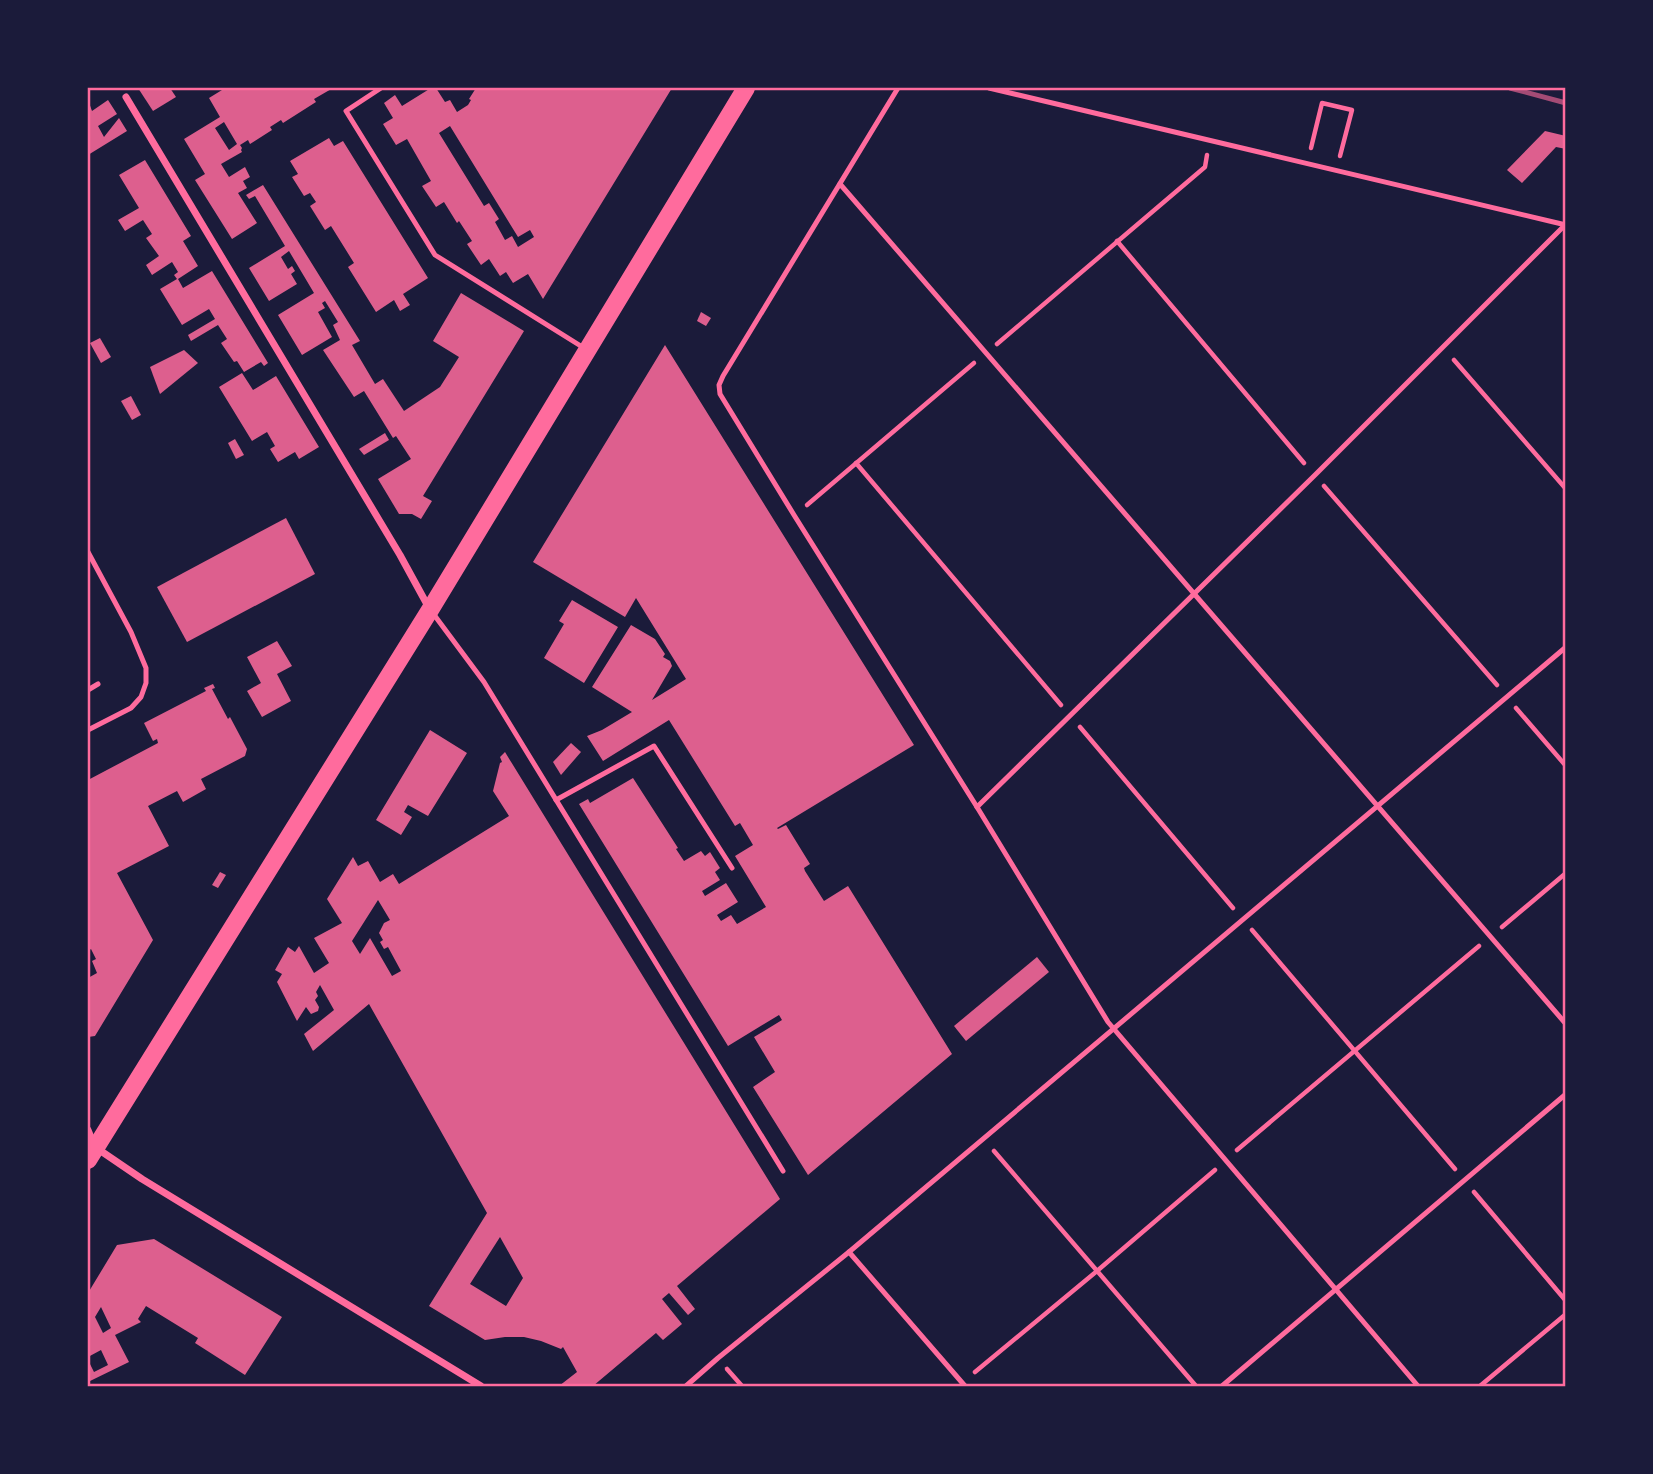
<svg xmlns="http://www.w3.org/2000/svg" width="1653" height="1474" font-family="Raleway,sans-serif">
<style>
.building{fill:#dd5f8e;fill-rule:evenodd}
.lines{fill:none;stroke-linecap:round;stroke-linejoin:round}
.path{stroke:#ff6b9d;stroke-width:4.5}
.service{stroke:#ff6b9d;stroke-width:5}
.minor{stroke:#ff6b9d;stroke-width:7}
.primary{stroke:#ff6b9d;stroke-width:18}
.rail{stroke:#a44b75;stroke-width:5}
.neatline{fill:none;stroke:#ff6b9d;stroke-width:2.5}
</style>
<rect width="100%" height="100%" fill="#1b1b3a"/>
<g class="building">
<polygon points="138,88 170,88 176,97 153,111"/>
<path d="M221,88H333L314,99L316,102L283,123L281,120L270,127L272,130L250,144L248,140L240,145L242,148L241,150L242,152L221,164L229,177L245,167L250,177L243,181L247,188L238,193L257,223L232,239L195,180L205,174L184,139L220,117L209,98L222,90ZM224,122L237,144L229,150L215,128Z"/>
<path d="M431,88H436L445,102L450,100L457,112L468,105L471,100L469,99L476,88H672L543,299L528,274L513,283L506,272L500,276L489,259L481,265L467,244L472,241L459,221L457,223L444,202L436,207L422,186L431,181L407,139L396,145L383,124L393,118L384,103L395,95L402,106ZM450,126L518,237L530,230L534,237L518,247L512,236L505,240L495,222L499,219L489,203L484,206L439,133Z"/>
<polygon points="88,100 92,111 108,100 117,114 98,126 104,137 119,118 127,131 88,155"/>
<polygon points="1545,131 1566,136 1566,149 1556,147 1522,183 1507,170"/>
<polygon points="329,138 334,146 343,141 428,278 403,294 410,305 400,311 394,300 376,312 348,267 354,263 331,226 325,230 310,206 316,202 310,193 304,196 292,177 298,174 290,161"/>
<polygon points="145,160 191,236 183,241 198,266 178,279 183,288 212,271 268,363 264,366 261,362 244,372 237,361 234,362 221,343 227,339 218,325 191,341 188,335 215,319 209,309 182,325 160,289 177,279 174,275 178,272 172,262 152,275 146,265 159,256 146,238 152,234 143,220 125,231 118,220 139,208 119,175"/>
<polygon points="263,185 360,341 352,345 375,384 383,379 404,411 440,387 459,357 433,341 461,293 524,331 423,496 432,501 421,519 412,514 399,514 378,479 411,459 396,436 393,438 364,391 354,397 323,350 340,340 333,325 338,322 325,301 322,303 325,308 318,312 332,337 302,355 278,315 314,293 289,251 281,257 288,269 292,266 295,271 291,274 297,284 269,301 249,268 285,246 255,196 249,199 246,195"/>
<polygon points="701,312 711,318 706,326 697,321"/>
<polygon points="100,338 111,357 101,363 90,343"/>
<polygon points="665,345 914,745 777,828 778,829 786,825 810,864 804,868 805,871 824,901 848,886 952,1054 808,1175 753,1087 775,1072 754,1037 782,1020 779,1015 728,1046 579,804 588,799 590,803 633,778 678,848 676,849 684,861 701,851 705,856 710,852 720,868 715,872 720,880 702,891 705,896 726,883 738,902 717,915 721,921 731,915 737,924 766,907 735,856 753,845 740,823 735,826 669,720 603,761 587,736 602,730 632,712 592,687 631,625 655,639 665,654 663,657 670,661 672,666 652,700 686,679 636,598 625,617 533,562"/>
<polygon points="184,350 198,363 160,394 150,367"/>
<polygon points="242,373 253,390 276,376 319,447 299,459 295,452 278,462 270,449 275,446 267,432 252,441 219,387"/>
<polygon points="131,396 141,415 132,420 121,401"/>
<polygon points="385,433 389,440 364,455 359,449"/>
<polygon points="235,439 244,455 236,459 228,443"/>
<polygon points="286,518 315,574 187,642 157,587"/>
<polygon points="572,600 618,627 584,683 544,658 564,624 559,621"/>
<polygon points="277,641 292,666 277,674 291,701 262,717 247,691 261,683 247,657"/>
<polygon points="213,684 215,688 212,689 228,719 230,717 247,749 245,756 201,779 206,789 183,802 177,791 148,806 169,846 117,873 153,940 95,1036 88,1037 88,978 97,973 92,961 96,959 91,949 88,951 88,780 158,743 157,739 153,741 144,723 206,691 204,688"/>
<polygon points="430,730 467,753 428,816 408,805 404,812 412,817 401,835 376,820"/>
<polygon points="571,743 581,752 561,775 553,762"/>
<path d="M505,752L780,1199L677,1286L695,1309L688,1315L669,1293L662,1299L682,1324L663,1340L656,1333L593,1386H559L577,1372L563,1347L561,1349L541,1341L524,1337H505L485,1340L429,1306L487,1213L369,1004L313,1051L304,1034L334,1010L320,985L316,992L318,996L315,1000L319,1007L318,1011L311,1014L306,1007L297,1021L277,982L282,974L275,970L288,947L295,952L299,946L314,973L329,963L314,938L342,923L327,899L353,857L358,866L368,861L380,882L393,874L399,884L509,816L493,791L500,763L502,762L500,757ZM378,900L390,920L384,923L379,933L383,940L380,942L384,949L388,947L401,971L392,976L370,938L360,954L352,941ZM500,1237L523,1278L506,1306L470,1284Z"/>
<polygon points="220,872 226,875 218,888 212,885"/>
<polygon points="1037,957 1049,972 966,1041 954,1026"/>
<path d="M154,1239L282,1317L245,1375L195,1343L198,1338L146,1306L138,1319L141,1322L115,1335L129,1362L88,1382V1360L94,1372L108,1365L101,1350L88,1357V1293L117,1245ZM101,1307L111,1328L103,1333L95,1317Z"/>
</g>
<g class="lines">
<g class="path">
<polyline points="1311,148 1322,103 1352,110 1340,156"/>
<polyline points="1117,241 1304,463"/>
<polyline points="997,344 1205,167 1207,155"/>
<polyline points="1454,360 1566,489"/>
<polyline points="856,463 1061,705"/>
<polyline points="1324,486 1497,685"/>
<polyline points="807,505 974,363"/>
<polyline points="1516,708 1566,766"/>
<polyline points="1080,727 1233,908"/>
<polyline points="1502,927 1566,873"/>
<polyline points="1252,930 1455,1169"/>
<polyline points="1237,1150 1479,946"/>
<polyline points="994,1151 1196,1386"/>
<polyline points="1474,1192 1566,1301"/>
<polyline points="727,1369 742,1386"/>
<polyline points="975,1372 1097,1271 1215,1170"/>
<polyline points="1480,1386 1566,1314"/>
</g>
<g class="service">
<polyline points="381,88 346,111 435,255 584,348"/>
<polyline points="898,88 723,376 719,385 720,394 794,515 977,807 1108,1022 1418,1386"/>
<polyline points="989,88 1566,225"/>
<polyline points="840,184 1566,1024"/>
<polyline points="88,552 131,632 146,668 146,683 141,697 131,708 88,730"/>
<polyline points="432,612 484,682 783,1171"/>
<polyline points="88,690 98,684"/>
<polyline points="556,800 654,746 732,868"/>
<polyline points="977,807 1315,475 1565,225"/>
<polyline points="849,1252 965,1386"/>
<polyline points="686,1386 718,1358 849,1252 1566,647"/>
<polyline points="1222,1386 1566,1094"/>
</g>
<g class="minor">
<polyline points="126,97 400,555 429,608"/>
<polyline points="88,1130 95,1147 142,1179 481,1386"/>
</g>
<polyline class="primary" points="88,1160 430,610 746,88"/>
<polyline class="rail" points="1510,88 1566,103"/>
</g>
<rect width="1653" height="1474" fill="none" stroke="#1b1b3a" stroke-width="178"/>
<rect x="89" y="89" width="1475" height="1296" class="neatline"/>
</svg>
